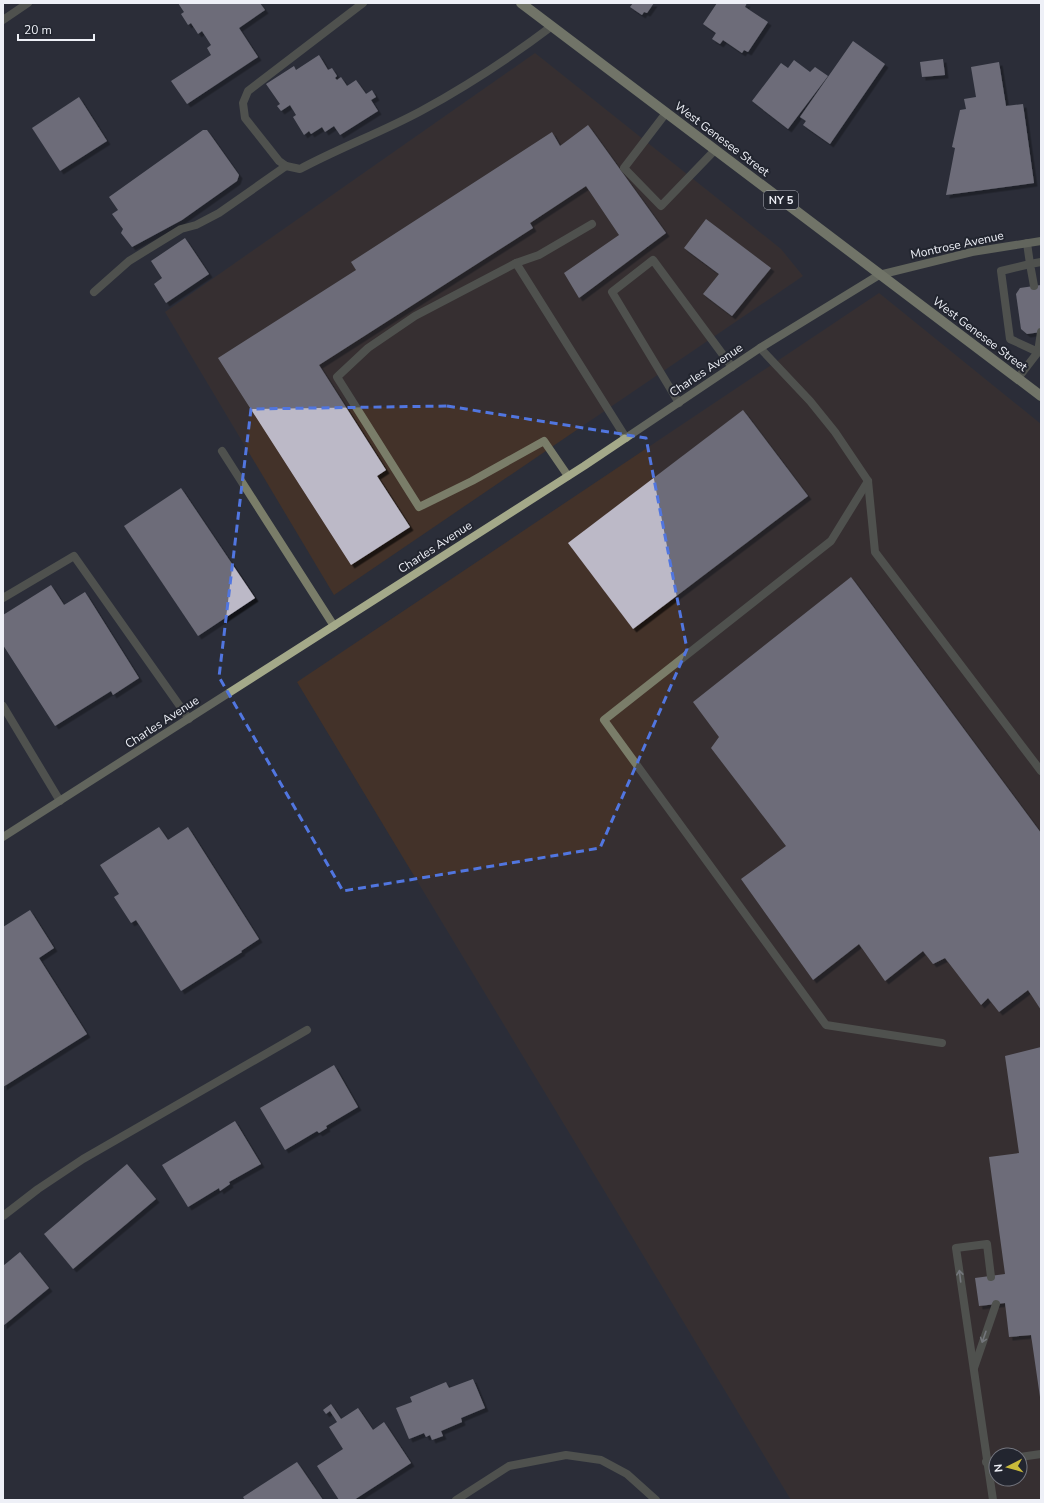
<svg xmlns="http://www.w3.org/2000/svg" width="1044" height="1503" font-family="'Nunito Sans',sans-serif">
<style>
.commercial{fill:#433229;fill-rule:evenodd}
.building{fill:#bcb9c7;filter:url(#shadow)}
.lines{fill:none;stroke-linecap:round;stroke-linejoin:round}
.lane{stroke:#7a7d69;stroke-width:8}
.street{stroke:#7a7d69;stroke-width:8}
.secondary{stroke:#a4a989;stroke-width:8}
.primary{stroke:#c5cba2;stroke-width:10}
.oneway{stroke:#cbcecc}
.marked{fill:none;stroke:#5176e0;stroke-width:3;stroke-dasharray:8 5;stroke-linejoin:round}
.labels{text-anchor:middle;stroke-width:4;stroke-linejoin:round;paint-order:stroke}
.shield{fill:#22252f;stroke:#b1b3bb;stroke-width:1}
.shield-label{font-size:11px;font-weight:bold;fill:#eef0f7}
.street-label{font-size:12px;fill:#eef0f7;stroke:#22252f}
</style>
<defs>
<filter id="shadow"><feDropShadow dx="3.5" dy="3.5" stdDeviation="0" flood-color="#0009"/></filter>
</defs>
<rect width="100%" height="100%" fill="#2b2e39"/>
<g class="commercial">
<polygon points="535,53 781,249 803,276 334,595 165,312"/>
<path d="M879,293L1041,424V1500H791L297,682ZM996,1455H1020V1479H996Z"/>
</g>
<g class="building">
<polygon points="178,3 260,3 265,10 239,28 258,57 187,104 171,81 211,55 207,48 211,45 202,31 198,34 191,23 188,25 181,14 184,12"/>
<polygon points="633,3 654,3 647,13 644,12 642,15 630,7"/>
<polygon points="717,3 747,3 745,7 768,22 748,52 744,50 742,53 723,40 720,44 712,39 716,33 703,24"/>
<polygon points="853,41 885,64 830,144 803,125 806,121 800,117"/>
<polygon points="319,55 328,70 332,68 337,76 335,78 337,80 341,77 347,86 356,80 366,94 372,90 376,97 371,100 378,111 340,135 334,126 325,132 322,127 311,134 309,131 304,135 293,117 296,115 290,105 281,111 277,106 280,104 266,84 294,66 296,70"/>
<polygon points="943,59 945,75 922,77 920,62"/>
<polygon points="794,60 810,72 815,67 828,76 788,129 752,101 781,63 788,68"/>
<polygon points="999,62 1006,106 1023,104 1034,183 946,195 955,148 952,147 960,110 966,109 964,99 976,97 971,67"/>
<polygon points="79,97 107,141 60,171 32,128"/>
<polygon points="588,125 666,233 579,298 564,273 619,235 586,186 530,223 533,228 319,365 386,470 377,476 410,527 351,565 218,358 356,270 351,262 552,132 560,146"/>
<polygon points="203,130 207,130 239,175 237,181 182,220 132,247 121,233 123,229 112,214 118,210 109,197"/>
<polygon points="706,219 771,268 732,316 703,294 719,274 684,248"/>
<polygon points="185,238 209,274 166,303 154,284 162,278 151,261"/>
<polygon points="1041,285 1041,332 1027,334 1021,329 1016,294 1020,288"/>
<polygon points="743,410 808,496 633,629 568,543"/>
<polygon points="181,488 255,598 198,636 124,526"/>
<polygon points="851,577 1041,833 1041,1010 1028,990 999,1012 988,998 981,1005 945,958 933,964 923,951 885,981 859,944 813,980 741,879 786,846 711,748 719,737 693,702"/>
<polygon points="51,585 64,605 85,592 139,678 113,695 111,691 55,726 3,645 3,615"/>
<polygon points="159,827 168,840 188,827 259,939 241,951 242,952 181,991 136,920 131,923 114,897 119,894 100,865"/>
<polygon points="30,910 54,948 39,958 87,1034 3,1087 3,927"/>
<polygon points="1041,1047 1041,1397 1040,1397 1031,1335 1009,1337 1005,1303 979,1306 975,1278 1005,1274 989,1157 1019,1153 1005,1056"/>
<polygon points="334,1065 358,1107 326,1126 327,1128 319,1133 317,1131 285,1150 260,1108"/>
<polygon points="235,1121 261,1164 229,1182 230,1184 220,1191 219,1188 188,1207 162,1165"/>
<polygon points="127,1164 156,1199 73,1269 44,1234"/>
<polygon points="20,1252 49,1288 3,1326 3,1266"/>
<polygon points="473,1379 485,1408 461,1418 462,1422 441,1431 443,1436 432,1440 430,1435 426,1437 424,1433 409,1439 396,1408 412,1402 410,1397 446,1382 449,1388"/>
<polygon points="331,1404 341,1419 358,1408 373,1430 384,1422 411,1463 354,1500 339,1500 317,1466 343,1449 329,1427 337,1422 330,1411 326,1414 323,1410"/>
<polygon points="297,1462 323,1500 245,1500 243,1497"/>
</g>
<g class="lines">
<g class="lane">
<path d="M363,3L248,91L243,103L245,118L279,161L286,166L300,169C339,148 382,132 421,111C467,86 511,57 552,26"/>
<polyline points="666,113 624,168 661,206 715,150"/>
<polyline points="516,263 539,255 592,224"/>
<polyline points="1034,286 1030,264 1041,262"/>
<polyline points="94,292 129,261 181,229 196,225 219,213 286,166"/>
<polyline points="1041,332 1038,352 1041,352"/>
<polyline points="760,348 810,401 835,432 868,481 875,552 1041,771"/>
<polyline points="1018,378 1038,352 1010,339 1001,271 1030,264 1027,243"/>
<polyline points="679,403 612,292 653,260 732,367"/>
<polyline points="222,451 334,626"/>
<polyline points="568,476 544,441 472,481 419,507 337,377 368,348 415,316 516,263 626,438"/>
<polyline points="868,481 831,541 604,720 826,1025 942,1043"/>
<polyline points="3,598 74,556 189,719"/>
<polyline points="3,706 60,801"/>
<polyline points="3,1216 38,1189 83,1159 307,1030"/>
<polyline points="991,1277 987,1244 956,1248 993,1500"/>
<polyline points="974,1368 996,1304"/>
<polyline points="1020,1457 1041,1454"/>
<polyline points="986,1462 996,1460"/>
</g>
<g class="street">
<polyline points="3,20 28,3"/>
<polyline points="456,1500 509,1466 566,1455 601,1460 627,1474 656,1500"/>
</g>
<polyline class="secondary" points="3,837 584,466 760,348 879,275 972,252 1041,241"/>
<polyline class="primary" points="521,3 1041,396"/>
</g>
<defs><path id="oneway-shaft" d="M-6 0H5M1.5-3L5.5 0L1.5 3" fill="none" stroke-width="1.6" stroke-linecap="round" stroke-linejoin="round"/></defs>
<g class="oneway">
<use href="#oneway-shaft" transform="translate(960 1276) rotate(-97)"/>
<use href="#oneway-shaft" transform="translate(984 1337) rotate(109)"/>
</g>
<path d="M0 0H1044V1503H0ZM447,406L646,438L687,649L600,848L343,891L219,677L251,409Z" fill="#2b2e39" fill-opacity=".55" fill-rule="evenodd"/>
<path class="marked" d="M447,406L646,438L687,649L600,848L343,891L219,677L251,409Z"/>
<g class="labels">
<rect class="shield" x="764" y="191" width="34" height="18" rx="3"/>
<g class="shield-label">
<text x="781" y="204">NY 5</text>
</g>
<g class="street-label">
<text transform="translate(722 139) rotate(37)" y="4">West Genesee Street</text>
<text transform="translate(957 245) rotate(-12)" y="4">Montrose Avenue</text>
<text transform="translate(980 334) rotate(37)" y="4">West Genesee Street</text>
<text transform="translate(706 370) rotate(-34)" y="4">Charles Avenue</text>
<text transform="translate(435 547) rotate(-33)" y="4">Charles Avenue</text>
<text transform="translate(162 722) rotate(-33)" y="4">Charles Avenue</text>
</g>
</g>
<rect width="1044" height="1503" fill="none" stroke="#eef0f7" stroke-width="8"/>
<g transform="translate(1008 1467) rotate(264)"><circle r="19" fill="#22252f" stroke="#74767f"/>
<path d="M0-3L7 15L0 10L-7 15Z" fill="#c9ba3a"/>
<text y="-6" font-size="11" font-weight="bold" text-anchor="middle" fill="#eef0f7">N</text>
</g>
<path d="M18 34v6h76v-6" fill="none" stroke="#eef0f7" stroke-width="2"/>
<text x="24" y="34" font-size="12" fill="#eef0f7" stroke="#22252f" stroke-width="3" paint-order="stroke">20 m</text>
</svg>
